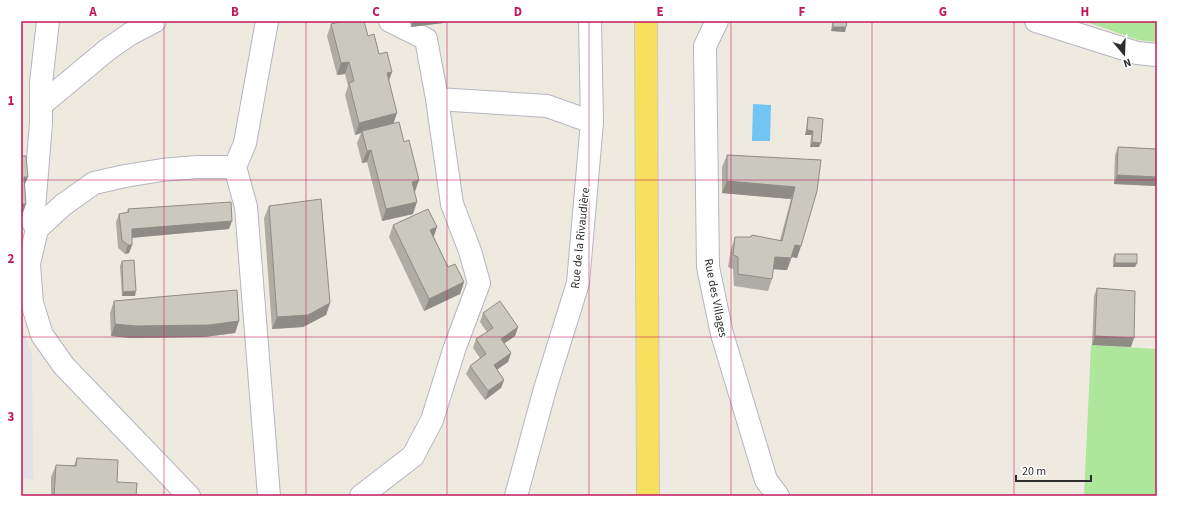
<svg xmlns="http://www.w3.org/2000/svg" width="1178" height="517" font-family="'Source Sans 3',sans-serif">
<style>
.industrial{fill:#e3e0e8}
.green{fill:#aee79b}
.water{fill:#71c5f4}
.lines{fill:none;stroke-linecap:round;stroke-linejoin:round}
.minor-casing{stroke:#b4b5c1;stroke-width:24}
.major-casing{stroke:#c9c9c9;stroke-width:24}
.minor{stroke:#fff;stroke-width:22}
.major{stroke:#f6e05e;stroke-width:22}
.wall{fill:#afaca3}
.shaded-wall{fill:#8e8c85}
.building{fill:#cbc8be;stroke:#8e8c85}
.grid{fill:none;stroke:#c2185b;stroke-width:1;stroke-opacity:0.55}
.labels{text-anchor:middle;stroke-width:3;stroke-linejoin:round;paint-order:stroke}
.street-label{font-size:12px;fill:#2e2e2e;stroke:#fff}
.neatline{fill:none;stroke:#c2185b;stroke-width:1.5}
.grid-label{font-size:13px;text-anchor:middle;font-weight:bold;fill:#c2185b}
</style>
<rect width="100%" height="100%" fill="#efeae0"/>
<polygon class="industrial" points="21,325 32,355 33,480 21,478"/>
<g class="green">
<polygon points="1084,21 1157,21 1157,42 1138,40"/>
<polygon points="1091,345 1157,349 1157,496 1084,496"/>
</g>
<polygon class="water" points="753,104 771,105 770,141 752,141"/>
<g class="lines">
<defs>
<g id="minor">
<polyline points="267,21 245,143 235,167 246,207 269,496"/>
<polyline points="390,21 426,39 437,99 547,106 592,122"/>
<polyline points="717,21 705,46 708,267 722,334 766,480 778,496"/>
<polyline points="1036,21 1137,53 1157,55"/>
<polyline points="41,105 107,50 130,34 155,21"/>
<polyline points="37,229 33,222 41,123 41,83 48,21"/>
<polyline points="189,496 64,366 42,335 32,303 29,264 37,229 63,205 94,183 125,176 162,170 197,167 235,167"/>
<polyline points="361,496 413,456 432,420 455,347 479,283 470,251 452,204 437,99"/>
<polyline points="516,496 545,389 578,283 592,122 590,21"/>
</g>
<polyline id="major" points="646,21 648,496"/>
</defs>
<use href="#minor" class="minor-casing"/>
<use href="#major" class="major-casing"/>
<use href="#minor" class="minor"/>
<use href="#major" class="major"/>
</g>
<g class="wall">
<polygon points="410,21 444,21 443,23 411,27"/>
<polygon points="833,21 847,21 845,32 831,31 832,24"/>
<polygon points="331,24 368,36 392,72 389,81 393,123 415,192 413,214 382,221 367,162 362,163 357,143 361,133 355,135 345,95 348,86 345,74 337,75 327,36"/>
<polygon points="808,117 819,147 810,147 811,135 805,135 807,122"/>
<polygon points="1118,147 1157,149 1157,186 1114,184 1115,155"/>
<polygon points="727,155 821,160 801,246 797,258 792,257 787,270 773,269 772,279 768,291 734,286 733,269 728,267 731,249 735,237 780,240 791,199 722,193 722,167"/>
<polygon points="269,206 330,303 326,315 303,327 272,329 264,218"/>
<polygon points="128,209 229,229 132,238 132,245 129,253 125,254 118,248 116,222 119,214 127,212"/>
<polygon points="393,225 434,237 448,267 464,282 460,294 424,311 389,237"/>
<polygon points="1115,254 1137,263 1135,267 1113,267 1113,258"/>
<polygon points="122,261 135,296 122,296 120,266"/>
<polygon points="1097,288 1131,347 1092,345 1094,296"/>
<polygon points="114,301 239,321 235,333 204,337 131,338 111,336 110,313"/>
<polygon points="483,313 518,327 515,336 504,343 511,353 508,362 497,369 504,380 501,388 485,400 466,374 470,366 480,358 473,348 476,339 487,332 480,322"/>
<polygon points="77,458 117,482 136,496 51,496 51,477 56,465 74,465"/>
</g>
<g class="shaded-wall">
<polygon points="413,21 444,21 443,23 411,27"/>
<polygon points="833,27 846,27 845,32 831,31"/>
<polygon points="349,62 345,74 337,75 341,63"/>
<polygon points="392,72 387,84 387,73"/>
<polygon points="397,113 393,125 362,131 361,133 355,135 359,123"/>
<polygon points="807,130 813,131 811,135 805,135"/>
<polygon points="812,142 821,143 819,147 810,147"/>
<polygon points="371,150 367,162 362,163 367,151"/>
<polygon points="1117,175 1157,177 1157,186 1114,184"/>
<polygon points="24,177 28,177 23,189"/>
<polygon points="419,180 415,192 412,182"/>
<polygon points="727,181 795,187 791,199 722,193"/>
<polygon points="417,202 413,214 382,221 386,209"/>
<polygon points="21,204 26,204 22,216 21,216"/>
<polygon points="232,221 229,229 129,238 132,229"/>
<polygon points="437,227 433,239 430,230"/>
<polygon points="128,245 132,245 129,253 125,254"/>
<polygon points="795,245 801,246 797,258 791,257"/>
<polygon points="775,257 791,258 787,270 771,269"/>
<polygon points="1115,263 1137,263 1135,267 1113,267"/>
<polygon points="464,282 460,294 424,311 429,299"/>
<polygon points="136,291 135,296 122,296 123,292"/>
<polygon points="330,303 326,315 303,327 272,329 277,317"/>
<polygon points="239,321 235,333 204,337 131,338 111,336 115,324"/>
<polygon points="518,327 515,336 498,348 501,339"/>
<polygon points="1095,336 1134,338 1131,347 1092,345"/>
<polygon points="511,353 508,362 491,374 494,365"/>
<polygon points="504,380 501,388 485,400 488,391"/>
</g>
<g class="building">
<polygon points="343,21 364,21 368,36 374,34 379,54 387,52 392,72 387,73 397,113 359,123 349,83 354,81 349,62 341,63 331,24"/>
<polygon points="833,21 847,21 846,27 833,27"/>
<polygon points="808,117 823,119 821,143 812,142 813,131 807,130"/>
<polygon points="399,122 404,142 409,140 419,180 412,182 417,202 386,209 371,150 367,151 362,131"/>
<polygon points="1118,147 1157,149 1157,177 1117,175"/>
<polygon points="727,155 821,160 817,191 801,246 795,245 791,258 775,257 772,279 738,274 738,257 733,255 735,237 751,237 752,235 782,241 795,187 727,181"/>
<polygon points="21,156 26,156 28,177 24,177 26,204 21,204"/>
<polygon points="321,199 330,303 308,315 277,317 269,206"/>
<polygon points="231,202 232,221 132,229 132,245 128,245 122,240 119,214 129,212 128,209"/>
<polygon points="428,209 437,227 430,230 448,267 455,264 464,282 429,299 393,225"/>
<rect x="1115" y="254" width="22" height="9"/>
<polygon points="134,260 136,291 123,292 122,261"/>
<polygon points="1097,288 1135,291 1134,338 1095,336"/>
<polygon points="237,290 239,321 209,325 136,326 115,324 114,301"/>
<polygon points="500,301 518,327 501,339 511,353 494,365 504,380 488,391 470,366 486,354 476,339 493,328 483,313"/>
<polygon points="77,458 118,460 117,482 137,483 136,496 54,496 56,465 76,466"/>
</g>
<path class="grid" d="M164,21V496M306,21V496M447,21V496M589,21V496M731,21V496M872,21V496M1014,21V496M21,180H1157M21,337H1157"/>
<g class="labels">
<g class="street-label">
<text transform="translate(580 238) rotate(-84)" y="4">Rue de la Rivaudière</text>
<text transform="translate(716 298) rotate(79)" y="4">Rue des Villages</text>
</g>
</g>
<rect width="1178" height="517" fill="none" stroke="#ffffff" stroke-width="44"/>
<g transform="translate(1124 54) rotate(161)" stroke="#ffffff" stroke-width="3" paint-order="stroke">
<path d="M0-3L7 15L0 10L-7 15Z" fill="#2e2e2e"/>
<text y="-6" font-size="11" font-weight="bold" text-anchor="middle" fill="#2e2e2e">N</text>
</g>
<path d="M1016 475v6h75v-6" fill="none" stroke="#2e2e2e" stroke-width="2"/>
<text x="1022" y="475" font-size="12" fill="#2e2e2e" stroke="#ffffff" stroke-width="3" paint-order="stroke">20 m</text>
<rect x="22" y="22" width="1134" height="473" class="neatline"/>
<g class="grid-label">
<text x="93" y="16">A</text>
<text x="235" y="16">B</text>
<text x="376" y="16">C</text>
<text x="518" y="16">D</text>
<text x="660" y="16">E</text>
<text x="802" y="16">F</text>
<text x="943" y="16">G</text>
<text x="1085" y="16">H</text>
<text x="11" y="105">1</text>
<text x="11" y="263">2</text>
<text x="11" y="421">3</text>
</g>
</svg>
